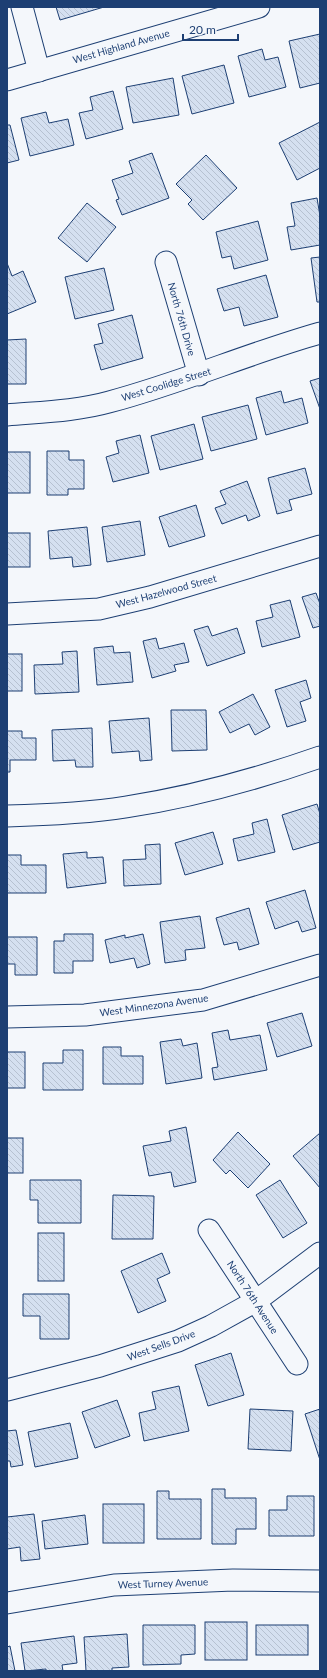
<svg xmlns="http://www.w3.org/2000/svg" width="327" height="1678" font-family="Lato,sans-serif">
<style>
.building{fill:url(#building-back-hatch);stroke:#1d3f73}
.lines{fill:none;stroke-linecap:round;stroke-linejoin:round}
.minor-casing{stroke:#1d3f73;stroke-width:23}
.minor{stroke:#f4f7fb;stroke-width:21}
.labels{text-anchor:middle;stroke-width:3;stroke-linejoin:round;paint-order:stroke}
.street-label{font-size:10px;fill:#1d3f73;stroke:#f4f7fb}
</style>
<defs>
<pattern id="building-back-hatch" width="6" height="6" patternUnits="userSpaceOnUse"><rect width="6" height="6" fill="#d5e0f0"/><path d="M-1 5l2 2M0 0l6 6M5-1l2 2" fill="none" stroke="#b6c1d1"/></pattern>
</defs>
<rect width="100%" height="100%" fill="#f4f7fb"/>
<g class="building">
<polygon points="56,7 104,7 60,20"/>
<polygon points="320,34 320,83 300,88 289,41"/>
<polygon points="262,49 265,60 278,57 286,87 249,97 238,56"/>
<polygon points="224,65 234,103 192,114 182,76"/>
<polygon points="173,78 179,115 133,123 126,87"/>
<polygon points="113,91 123,129 86,139 79,113 93,110 90,97"/>
<polygon points="46,112 49,123 68,119 74,145 30,156 21,118"/>
<polygon points="320,122 320,168 297,180 279,143"/>
<polygon points="7,125 10,125 19,160 7,163"/>
<polygon points="152,153 169,198 122,215 116,200 119,199 112,180 133,173 129,161"/>
<polygon points="206,155 237,188 203,220 188,204 192,200 176,184"/>
<polygon points="317,198 320,216 320,245 291,250 287,227 295,226 291,203"/>
<polygon points="87,203 116,227 87,262 58,238"/>
<polygon points="258,221 268,260 234,269 231,256 222,258 216,232"/>
<polygon points="320,257 320,302 317,302 311,258"/>
<polygon points="7,263 12,276 23,271 36,302 7,314"/>
<polygon points="104,268 114,310 75,319 65,277"/>
<polygon points="266,275 278,317 244,326 239,307 224,311 217,289"/>
<polygon points="132,315 143,358 101,370 94,345 103,343 98,324"/>
<polygon points="26,339 26,384 7,384 7,340"/>
<polygon points="320,378 320,409 310,381"/>
<polygon points="281,391 284,403 302,398 308,423 266,435 256,398"/>
<polygon points="248,405 257,439 211,451 202,417"/>
<polygon points="194,424 203,459 160,470 151,436"/>
<polygon points="140,435 149,473 113,482 106,457 119,453 116,441"/>
<polygon points="47,451 69,451 69,460 84,460 84,489 68,489 68,495 47,495"/>
<rect x="7" y="452" width="23" height="41"/>
<polygon points="305,468 312,494 289,500 292,510 277,514 268,478"/>
<polygon points="247,481 260,516 248,521 246,515 222,524 215,508 226,504 220,491"/>
<polygon points="196,505 205,536 169,547 159,517"/>
<polygon points="140,521 145,555 107,562 102,527"/>
<polygon points="87,527 91,565 73,567 72,557 50,559 48,531"/>
<rect x="7" y="533" width="23" height="34"/>
<polygon points="316,593 320,604 320,626 313,628 302,597"/>
<polygon points="290,600 300,637 262,647 256,621 273,617 270,605"/>
<polygon points="208,626 212,636 237,628 245,653 207,666 194,630"/>
<polygon points="156,638 159,649 184,643 189,662 174,665 176,671 152,678 143,641"/>
<polygon points="113,646 114,653 130,652 133,682 97,685 94,648"/>
<polygon points="77,651 79,692 35,694 34,665 63,664 62,652"/>
<rect x="7" y="654" width="15" height="37"/>
<polygon points="306,680 311,698 300,702 306,721 287,727 275,690"/>
<polygon points="253,694 270,727 255,735 249,724 230,733 219,712"/>
<polygon points="171,710 206,710 207,750 172,751"/>
<polygon points="149,718 152,760 140,761 139,751 112,753 109,721"/>
<polygon points="92,728 93,767 76,767 75,760 53,761 52,730"/>
<polygon points="7,731 22,731 22,738 36,738 36,760 10,760 10,772 7,772"/>
<polygon points="317,804 320,814 320,842 293,850 282,815"/>
<polygon points="267,819 275,852 238,861 233,839 254,834 252,823"/>
<polygon points="213,832 223,864 185,875 175,843"/>
<polygon points="160,844 161,884 124,886 123,860 146,859 145,845"/>
<polygon points="87,852 87,858 103,857 106,883 67,888 63,854"/>
<polygon points="7,855 21,855 21,865 46,865 46,893 7,893"/>
<polygon points="305,890 316,928 302,932 298,921 275,929 266,902"/>
<polygon points="249,908 259,944 239,950 237,942 224,945 216,918"/>
<polygon points="200,916 205,948 185,950 186,960 165,963 160,922"/>
<polygon points="64,934 93,934 93,961 73,961 73,973 54,973 54,941 64,941"/>
<polygon points="143,934 150,964 137,968 134,958 110,963 105,940 125,935 125,938"/>
<polygon points="7,937 37,937 37,975 15,975 15,964 7,964"/>
<polygon points="302,1013 312,1046 277,1057 267,1023"/>
<polygon points="228,1030 230,1040 260,1035 267,1070 214,1080 212,1068 218,1067 212,1033"/>
<polygon points="181,1039 183,1046 197,1043 202,1078 166,1084 160,1042"/>
<polygon points="103,1047 121,1047 121,1056 143,1056 143,1084 103,1084"/>
<polygon points="63,1050 83,1050 83,1090 43,1090 43,1063 63,1063"/>
<rect x="7" y="1052" width="18" height="36"/>
<polygon points="186,1127 196,1182 174,1187 171,1172 149,1176 143,1146 171,1141 169,1131"/>
<polygon points="238,1132 270,1164 248,1188 230,1170 226,1174 213,1160"/>
<polygon points="320,1133 320,1188 293,1156"/>
<rect x="7" y="1138" width="16" height="35"/>
<polygon points="30,1180 81,1180 81,1223 38,1223 38,1200 30,1200"/>
<polygon points="280,1180 307,1223 283,1238 256,1195"/>
<polygon points="113,1195 154,1196 153,1239 112,1239"/>
<rect x="38" y="1233" width="26" height="48"/>
<polygon points="162,1253 170,1273 157,1279 166,1301 138,1313 121,1271"/>
<polygon points="23,1294 69,1294 69,1339 40,1339 40,1316 23,1316"/>
<polygon points="231,1353 244,1395 208,1406 195,1365"/>
<polygon points="179,1386 189,1431 144,1441 139,1413 156,1409 152,1392"/>
<polygon points="117,1400 130,1436 95,1448 82,1412"/>
<polygon points="250,1409 293,1411 291,1451 248,1449"/>
<polygon points="320,1409 320,1460 305,1414"/>
<polygon points="70,1423 78,1458 35,1467 28,1432"/>
<polygon points="16,1430 23,1465 11,1467 10,1461 7,1461 7,1431"/>
<polygon points="212,1489 225,1489 225,1498 256,1498 256,1529 236,1529 236,1544 212,1544"/>
<polygon points="157,1491 169,1491 169,1499 201,1499 201,1539 157,1539"/>
<polygon points="287,1496 314,1496 314,1536 269,1536 269,1510 287,1510"/>
<rect x="103" y="1504" width="41" height="39"/>
<polygon points="34,1514 40,1559 21,1561 20,1547 7,1549 7,1517"/>
<polygon points="85,1515 88,1544 45,1549 42,1521"/>
<rect x="205" y="1622" width="42" height="38"/>
<polygon points="143,1625 195,1625 195,1654 181,1655 181,1664 143,1665"/>
<rect x="256" y="1625" width="52" height="30"/>
<polygon points="127,1634 129,1667 112,1668 112,1671 86,1671 84,1637"/>
<polygon points="74,1636 77,1663 62,1665 63,1671 46,1671 46,1669 25,1671 21,1643"/>
<polygon points="10,1646 15,1671 7,1671 7,1647"/>
</g>
<g class="lines">
<defs>
<g id="minor">
<polyline points="22,7 39,71"/>
<polyline points="7,80 259,7"/>
<polyline points="166,262 199,375"/>
<path d="M7,415C41,412 77,411 109,402C181,383 249,353 320,333"/>
<polyline points="7,614 99,609 150,597 320,546"/>
<path d="M7,816C45,815 88,813 126,807C192,797 257,779 320,757"/>
<polyline points="7,1017 85,1015 203,1000 320,965"/>
<polyline points="209,1230 297,1364"/>
<polyline points="7,1390 100,1366 178,1341 211,1326 256,1301 320,1253"/>
<polyline points="7,1603 114,1585 233,1580 320,1581"/>
</g>
</defs>
<use href="#minor" class="minor-casing"/>
<use href="#minor" class="minor"/>
</g>
<g class="labels">
<g class="street-label">
<text transform="translate(121 46) rotate(-16)" y="4">West Highland Avenue</text>
<text transform="translate(182 319) rotate(74)" y="4">North 76th Drive</text>
<text transform="translate(166 384) rotate(-17)" y="4">West Coolidge Street</text>
<text transform="translate(166 591) rotate(-15)" y="4">West Hazelwood Street</text>
<text transform="translate(154 1005) rotate(-8)" y="4">West Minnezona Avenue</text>
<text transform="translate(253 1297) rotate(57)" y="4">North 76th Avenue</text>
<text transform="translate(161 1345) rotate(-20)" y="4">West Sells Drive</text>
<text transform="translate(163 1583) rotate(-2)" y="4">West Turney Avenue</text>
</g>
</g>
<rect width="327" height="1678" fill="none" stroke="#1d3f73" stroke-width="16"/>
<path d="M183 34v6h55v-6" fill="none" stroke="#1d3f73" stroke-width="2"/>
<text x="189" y="34" font-size="12" fill="#1d3f73" stroke="#f4f7fb" stroke-width="3" paint-order="stroke">20 m</text>
</svg>
